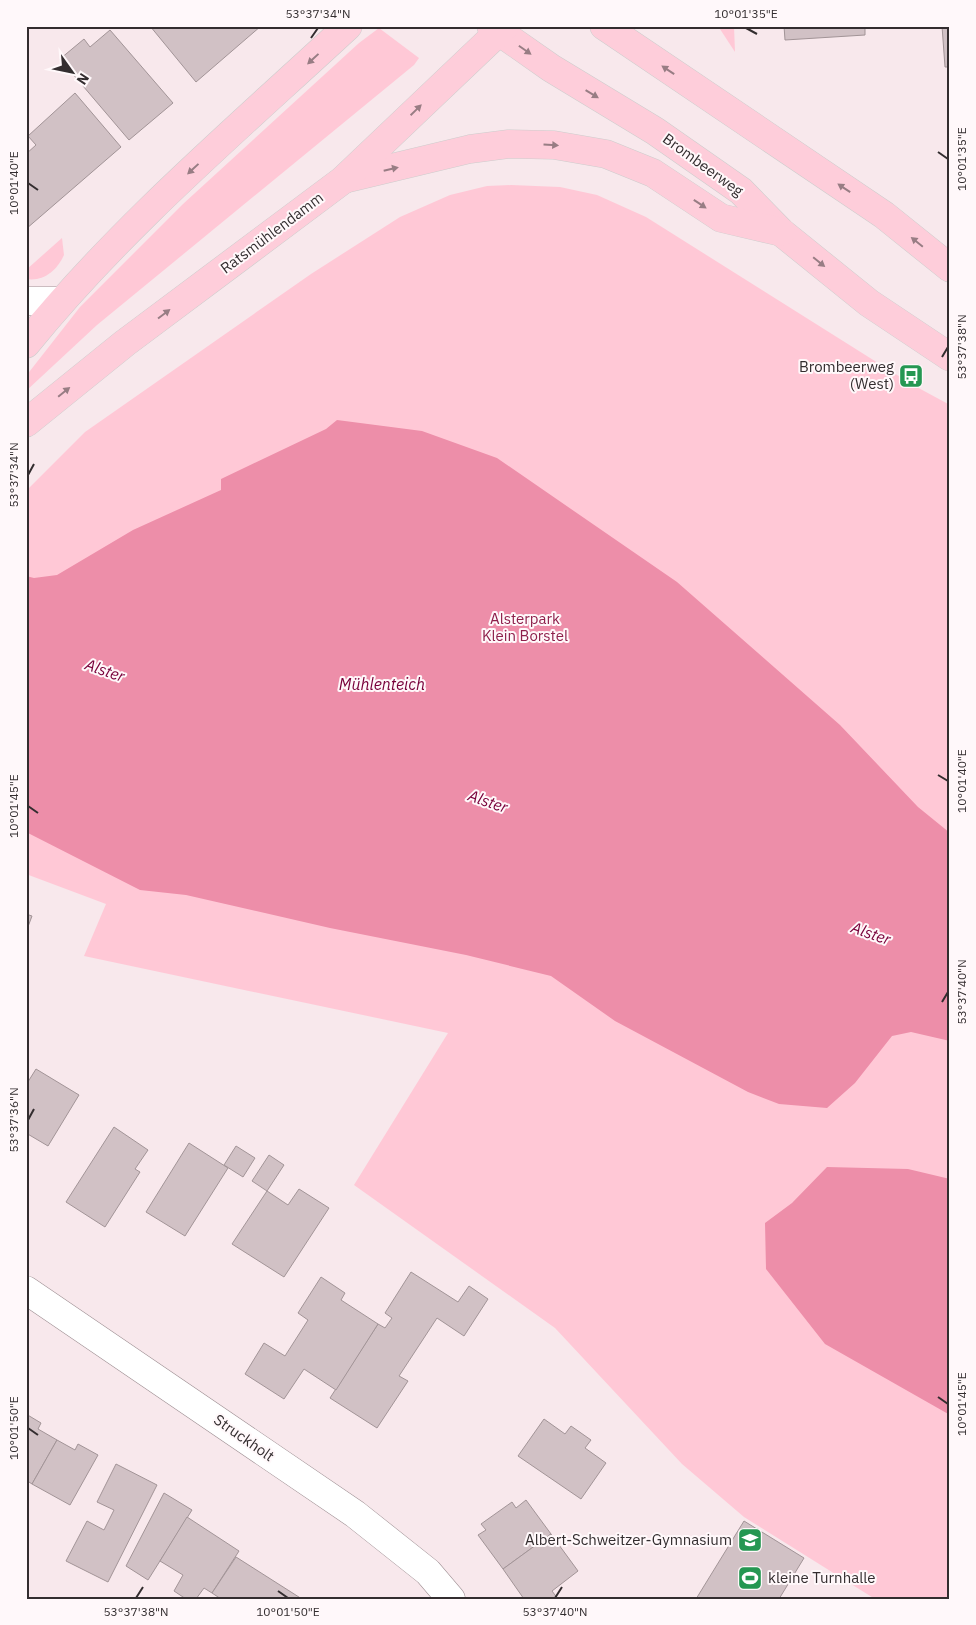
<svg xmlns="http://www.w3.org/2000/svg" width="976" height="1625" font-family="'IBM Plex Sans',sans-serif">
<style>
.green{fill:#ffc8d6}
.water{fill:#ed8ea9}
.building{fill:#d1c1c5;stroke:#a29497}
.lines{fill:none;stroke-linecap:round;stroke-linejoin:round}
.minor-casing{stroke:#9f9094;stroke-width:29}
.major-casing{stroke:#cecdcd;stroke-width:29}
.minor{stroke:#fff;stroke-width:28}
.major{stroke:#fecdda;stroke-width:28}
.oneway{fill:#987d84}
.ticks{fill:none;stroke:#332d2f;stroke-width:2}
.labels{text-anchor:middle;stroke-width:4;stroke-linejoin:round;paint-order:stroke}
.street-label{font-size:15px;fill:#332d2f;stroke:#fff8fa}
.poi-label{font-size:15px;fill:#332d2f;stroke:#fff8fa;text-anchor:end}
.park-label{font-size:15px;fill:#8e1f4b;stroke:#fff8fa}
.water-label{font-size:16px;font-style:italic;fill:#78003a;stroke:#fff8fa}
.neatline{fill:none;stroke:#332d2f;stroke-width:2}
.ticks-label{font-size:12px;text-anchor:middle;fill:#332d2f}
</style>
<rect width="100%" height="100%" fill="#f8e8ec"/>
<g class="green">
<polygon points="718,26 734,26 735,52"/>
<polygon points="379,28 419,58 414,65 97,325 26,391 26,376 80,307 183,204 359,43"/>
<polygon points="511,185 560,187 597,195 646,217 913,385 950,405 950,1599 875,1599 744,1517 682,1464 555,1328 354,1185 448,1033 84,956 106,904 26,874 26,491 85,432 311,274 400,217 450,195 487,186"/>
<path d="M62,238L64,255C57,270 44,282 26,279V270Z"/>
</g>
<g class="water">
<polygon points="337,420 422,431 497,458 677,582 840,725 918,807 950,833 950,1041 911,1032 892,1036 855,1083 827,1108 779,1104 748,1092 615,1021 551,976 466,955 330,928 186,895 140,890 26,832 26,576 34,578 57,575 133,530 221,490 221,479 326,429"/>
<polygon points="827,1167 908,1169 950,1179 950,1415 825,1344 766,1269 765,1223 792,1203"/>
</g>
<g class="building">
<polygon points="150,26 261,26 196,82"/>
<polygon points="784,26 865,26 865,35 785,40"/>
<polygon points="942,26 950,26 950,67 945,67"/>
<polygon points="110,30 173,103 129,140 60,59 84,39 90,47"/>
<polygon points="75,93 121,147 26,229 26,154 36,145 28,136"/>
<polygon points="26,914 32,916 26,932"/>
<polygon points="36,1069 79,1095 48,1146 26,1133 26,1085"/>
<polygon points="114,1127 148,1150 135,1169 140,1172 105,1227 66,1202"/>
<polygon points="189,1143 228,1168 185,1236 146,1212"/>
<polygon points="236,1146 255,1158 243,1177 224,1165"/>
<polygon points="269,1155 284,1165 267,1191 252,1181"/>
<polygon points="299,1189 329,1208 284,1277 232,1244 267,1191 288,1205"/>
<polygon points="411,1272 458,1302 469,1286 488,1299 464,1336 437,1318 399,1376 408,1381 377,1428 330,1398 378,1324 385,1328 392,1318 385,1313"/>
<polygon points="321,1277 345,1293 341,1300 378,1324 336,1390 304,1369 284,1399 245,1374 264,1343 285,1356 308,1320 298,1313"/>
<polygon points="26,1414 41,1423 38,1429 57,1440 32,1484 26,1480"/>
<polygon points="544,1419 565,1434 571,1426 591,1440 585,1448 606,1463 581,1499 518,1456"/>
<polygon points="57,1440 75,1450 78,1444 98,1455 70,1505 32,1484"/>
<polygon points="116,1464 157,1485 108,1582 66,1561 87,1521 104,1530 114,1510 97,1502"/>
<polygon points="164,1493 192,1510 148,1580 126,1566"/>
<polygon points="526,1500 551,1534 503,1569 478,1535 486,1530 481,1524 512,1502 516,1508"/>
<polygon points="187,1517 239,1551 212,1593 204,1588 196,1599 186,1599 174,1591 183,1575 160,1561"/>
<polygon points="744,1521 804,1558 779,1599 696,1599"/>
<polygon points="551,1534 578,1571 552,1591 558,1599 524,1599 503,1569"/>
<polygon points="236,1557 302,1599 221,1599 212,1593"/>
</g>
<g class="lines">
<defs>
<g id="minor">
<polyline points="26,301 61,301"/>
<polyline points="26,1290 355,1514 428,1572 451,1599"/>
</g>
<g id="major">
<polyline points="491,26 551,68 655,131 741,191 781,232 869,303 950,357"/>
<polyline points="604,26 884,215 950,268"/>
<polyline points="345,179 470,149 509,144 554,145 606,154 653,173 721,218 781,232"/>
<path d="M26,344C121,227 238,128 348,26"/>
<polyline points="26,423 125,343 343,180 505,26"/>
</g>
</defs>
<use href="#minor" class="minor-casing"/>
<use href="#major" class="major-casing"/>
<use href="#minor" class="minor"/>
<use href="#major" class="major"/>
</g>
<defs><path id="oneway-solid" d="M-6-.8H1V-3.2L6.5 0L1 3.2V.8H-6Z" transform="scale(1.25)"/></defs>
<g class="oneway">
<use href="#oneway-solid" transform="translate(525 50) rotate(35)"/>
<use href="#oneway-solid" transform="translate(313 59) rotate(137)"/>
<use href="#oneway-solid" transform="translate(668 70) rotate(-146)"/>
<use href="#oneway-solid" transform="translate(592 94) rotate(31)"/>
<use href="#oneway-solid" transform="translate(416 110) rotate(-44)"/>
<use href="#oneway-solid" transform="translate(551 145) rotate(4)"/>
<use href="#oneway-solid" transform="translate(193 169) rotate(137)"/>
<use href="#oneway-solid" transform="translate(391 169) rotate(-13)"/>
<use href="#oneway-solid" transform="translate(844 188) rotate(-146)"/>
<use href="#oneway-solid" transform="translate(700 204) rotate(34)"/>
<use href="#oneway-solid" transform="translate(917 242) rotate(-141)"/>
<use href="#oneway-solid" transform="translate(819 262) rotate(39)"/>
<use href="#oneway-solid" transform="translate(164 314) rotate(-37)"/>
<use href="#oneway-solid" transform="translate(64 392) rotate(-39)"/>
</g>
<path class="ticks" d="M746,28L757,34M311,38L318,28M938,152L948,159M28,183L38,190M942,357L948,347M28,475L34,464M938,775L948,781M28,806L38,813M942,1002L948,992M28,1120L34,1109M938,1397L948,1404M28,1428L38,1435M278,1591L288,1598M136,1598L143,1587M555,1598L562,1587"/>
<defs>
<symbol id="bus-square" viewBox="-11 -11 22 22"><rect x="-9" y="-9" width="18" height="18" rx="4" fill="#259752" stroke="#fff8fa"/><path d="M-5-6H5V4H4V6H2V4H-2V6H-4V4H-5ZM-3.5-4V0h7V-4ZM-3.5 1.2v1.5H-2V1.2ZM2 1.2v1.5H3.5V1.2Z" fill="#fff"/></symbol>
<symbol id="school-square" viewBox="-11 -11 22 22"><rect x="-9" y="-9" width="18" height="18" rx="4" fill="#259752" stroke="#fff8fa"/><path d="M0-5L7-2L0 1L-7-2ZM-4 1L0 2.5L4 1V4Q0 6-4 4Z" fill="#fff"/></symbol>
<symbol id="stadium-square" viewBox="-11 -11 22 22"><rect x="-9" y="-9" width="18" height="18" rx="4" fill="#259752" stroke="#fff8fa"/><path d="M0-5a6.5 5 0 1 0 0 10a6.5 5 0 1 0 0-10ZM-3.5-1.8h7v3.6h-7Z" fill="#fff"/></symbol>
</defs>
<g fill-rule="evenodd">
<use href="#bus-square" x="897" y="362" width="28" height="28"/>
<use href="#school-square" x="736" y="1526" width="28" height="28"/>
<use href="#stadium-square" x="736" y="1564" width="28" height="28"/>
</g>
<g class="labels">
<g class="street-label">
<text transform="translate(703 165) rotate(36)" y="5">Brombeerweg</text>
<text transform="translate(272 233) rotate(-37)" y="5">Ratsmühlendamm</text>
<text transform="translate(244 1438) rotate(35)" y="5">Struckholt</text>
</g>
<g class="poi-label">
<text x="894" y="372">Brombeerweg<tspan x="894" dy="17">(West)</tspan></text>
<text x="732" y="1545">Albert-Schweitzer-Gymnasium</text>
<text x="768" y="1583" text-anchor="start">kleine Turnhalle</text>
</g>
<g class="park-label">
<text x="525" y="624">Alsterpark<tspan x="525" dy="17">Klein Borstel</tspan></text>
</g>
<g class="water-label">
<text transform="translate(105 670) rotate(19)" y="6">Alster</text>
<text x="382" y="690">Mühlenteich</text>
<text transform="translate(488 801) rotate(19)" y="6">Alster</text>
<text transform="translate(871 933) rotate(19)" y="6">Alster</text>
</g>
</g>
<rect width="976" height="1625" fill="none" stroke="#fff8fa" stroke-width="55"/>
<g transform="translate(72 72) rotate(123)" stroke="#fff8fa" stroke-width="4" paint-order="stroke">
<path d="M0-4L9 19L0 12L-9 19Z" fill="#332d2f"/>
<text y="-8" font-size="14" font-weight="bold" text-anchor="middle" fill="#332d2f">N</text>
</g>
<rect x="28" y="28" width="920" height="1570" class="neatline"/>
<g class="ticks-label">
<text x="318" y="18">53°37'34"N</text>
<text x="746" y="18">10°01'35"E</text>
<text transform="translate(962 159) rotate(-90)" y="4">10°01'35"E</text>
<text transform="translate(14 183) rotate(-90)" y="4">10°01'40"E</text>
<text transform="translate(962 347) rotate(-90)" y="4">53°37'38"N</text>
<text transform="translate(14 475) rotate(-90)" y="4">53°37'34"N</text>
<text transform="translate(962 781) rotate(-90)" y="4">10°01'40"E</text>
<text transform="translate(14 806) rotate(-90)" y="4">10°01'45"E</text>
<text transform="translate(962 992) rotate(-90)" y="4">53°37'40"N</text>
<text transform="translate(14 1120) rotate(-90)" y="4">53°37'36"N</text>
<text transform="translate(962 1404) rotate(-90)" y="4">10°01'45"E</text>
<text transform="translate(14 1428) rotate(-90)" y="4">10°01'50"E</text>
<text x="136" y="1616">53°37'38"N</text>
<text x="288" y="1616">10°01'50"E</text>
<text x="555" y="1616">53°37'40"N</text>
</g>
</svg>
